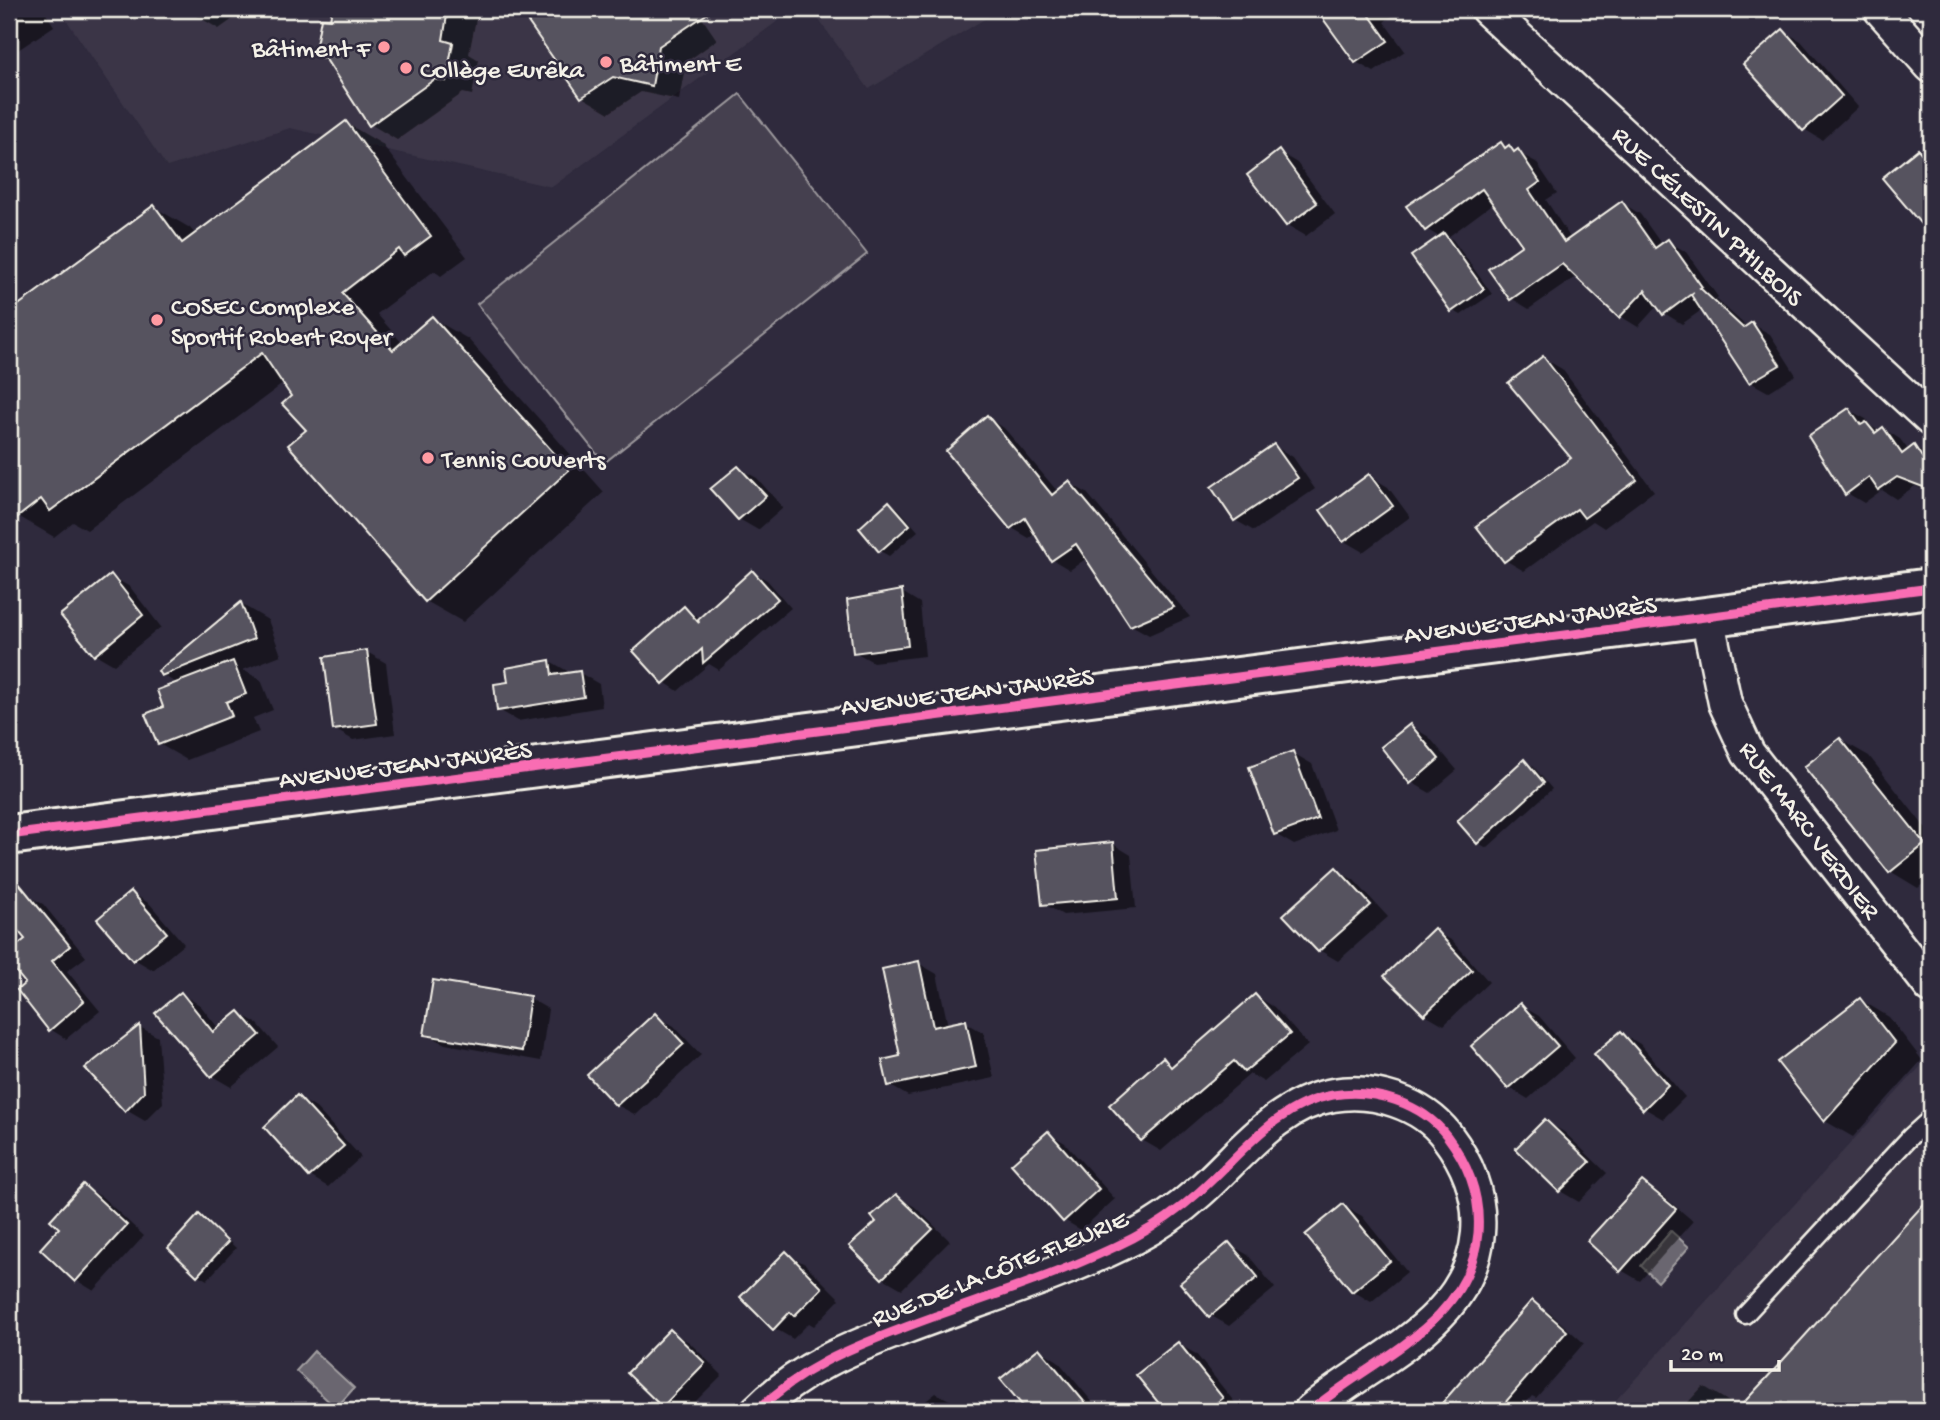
<svg xmlns="http://www.w3.org/2000/svg" width="1940" height="1420" font-family="'Gochi Hand',sans-serif">
<style>
.built{fill:#3b3647}
.green{fill:#454050;stroke:#9c989c;stroke-width:2}
.water{fill:#6a6670;stroke:#a19ea0;stroke-width:2}
.shadow{fill:#0007}
.building{fill:#56525f;stroke:#f4f1e8;stroke-width:2}
.lines{fill:none;stroke-linecap:round;stroke-linejoin:round}
.service-casing{stroke:#f4f1e8;stroke-width:21}
.minor-casing{stroke:#f4f1e8;stroke-width:37}
.secondary-casing{stroke:#f4f1e8;stroke-width:44}
.service{stroke:#2f2a3d;stroke-width:16}
.minor{stroke:#2f2a3d;stroke-width:32}
.secondary{stroke:#2f2a3d;stroke-width:38}
.cycleway-casing{stroke:#2f2a3d;stroke-width:13}
.cycleway{stroke:#f96db3;stroke-width:9}
.poi-dot{fill:#ff9aa2;stroke:#2f2a3d;stroke-width:2.5}
.labels{text-anchor:middle;stroke-width:5;stroke-linejoin:round;paint-order:stroke}
.poi-label{font-size:26px;fill:#f4f1e8;stroke:#2f2a3d;text-anchor:start}
.street-label{font-size:26px;fill:#f4f1e8;stroke:#2f2a3d}
</style>
<rect width="100%" height="100%" fill="#2f2a3d"/>
<filter id="ink" filterUnits="userSpaceOnUse"><feTurbulence type="fractalNoise" baseFrequency=".0143" numOctaves="2"/><feDisplacementMap in="SourceGraphic" scale="14" xChannelSelector="R" yChannelSelector="G"/><feConvolveMatrix kernelMatrix="1 2 1 2 8 2 1 2 1" color-interpolation-filters="sRGB"/></filter>
<g filter="url(#ink)">
<g class="built">
<polygon points="59,9 794,9 552,187 290,128 167,167"/>
<polygon points="811,9 1001,9 869,89"/>
<polygon points="1931,1055 1931,1411 1606,1411"/>
</g>
<polygon class="green" points="740,94 867,254 604,463 477,304"/>
<g class="water">
<polygon points="1671,1231 1689,1247 1658,1282 1641,1266"/>
<polygon points="314,1351 354,1388 336,1408 296,1371"/>
</g>
<g class="shadow">
<polygon points="9,9 43,9 54,26 15,52 9,48"/>
<polygon points="189,9 247,9 219,29 192,13"/>
<polygon points="334,9 478,9 469,54 479,60 472,95 463,93 397,140 370,124 331,64 316,55 332,21"/>
<polygon points="534,9 696,9 717,40 686,62 679,100 641,92 609,113 582,97"/>
<polygon points="1318,9 1395,9 1397,12 1384,22 1405,51 1374,72 1356,62"/>
<polygon points="1783,31 1801,41 1858,107 1822,140 1804,129"/>
<polygon points="346,123 382,144 467,257 441,276 434,271 377,314 403,344 432,318 468,339 604,492 463,622 426,601 308,430 293,397 284,383 87,530 73,522 54,537 18,516 9,504 9,314 154,207 190,228 196,235"/>
<polygon points="1501,144 1536,162 1557,193 1546,200 1571,239 1622,203 1640,214 1662,245 1668,241 1686,252 1718,297 1716,299 1747,327 1752,324 1770,334 1796,375 1768,392 1750,382 1703,309 1682,324 1664,313 1658,305 1638,327 1620,316 1577,276 1529,309 1511,298 1524,245 1494,203 1448,237 1453,240 1492,294 1461,315 1452,310 1441,238 1426,229"/>
<polygon points="1279,152 1297,163 1335,214 1306,236 1287,225"/>
<polygon points="1918,152 1931,159 1931,233 1885,179"/>
<polygon points="1543,358 1562,369 1654,491 1604,528 1593,521 1524,571 1505,560 1573,459"/>
<polygon points="1849,410 1866,419 1871,426 1880,432 1884,429 1900,439 1909,451 1914,447 1931,457 1931,499 1925,490 1915,486 1896,499 1882,490 1864,503 1847,493"/>
<polygon points="987,417 1004,428 1058,492 1069,483 1087,493 1190,617 1149,635 1131,625 1087,558 1070,570 1053,560 1036,533 1029,538 1012,528"/>
<polygon points="1274,446 1293,457 1315,489 1254,531 1235,520"/>
<polygon points="738,468 757,478 783,508 758,530 739,519"/>
<polygon points="1370,476 1388,487 1410,517 1363,552 1344,541"/>
<polygon points="889,503 898,508 918,531 889,556 880,551"/>
<polygon points="752,572 767,580 791,608 719,670 709,664 678,691 664,682 684,608 701,619"/>
<polygon points="111,576 130,587 161,627 114,665 95,654"/>
<polygon points="902,592 920,603 925,656 873,662 855,652"/>
<polygon points="241,604 268,620 281,655 243,670 261,680 273,710 253,718 259,732 187,760 159,744 166,707 178,684 162,675"/>
<polygon points="367,652 386,663 395,734 353,740 334,729"/>
<polygon points="550,661 569,672 569,675 580,673 599,684 602,707 518,721 499,710 510,683"/>
<polygon points="1411,726 1429,737 1457,770 1430,793 1411,782"/>
<polygon points="1841,740 1869,756 1931,835 1931,877 1918,888 1890,871"/>
<polygon points="1293,753 1312,764 1336,830 1294,845 1275,834"/>
<polygon points="1524,761 1533,766 1552,789 1487,848 1478,843"/>
<polygon points="1113,844 1131,855 1136,908 1063,915 1044,904"/>
<polygon points="1336,870 1354,880 1388,917 1338,961 1319,950"/>
<polygon points="132,893 150,904 184,944 153,970 134,959"/>
<polygon points="26,895 43,904 86,957 67,971 100,1011 66,1039 50,1029 28,984 9,960 9,954 27,939 9,917 9,908"/>
<polygon points="1434,931 1453,941 1489,982 1444,1025 1425,1014 1387,976"/>
<polygon points="918,963 937,974 948,1026 965,1022 984,1033 994,1078 908,1096 889,1085 902,1057"/>
<polygon points="181,994 200,1005 219,1029 239,1013 258,1024 278,1047 231,1087 212,1076"/>
<polygon points="1256,996 1274,1007 1308,1045 1264,1082 1250,1074 1161,1151 1142,1140 1112,1105 1163,1059 1174,1066"/>
<polygon points="529,998 548,1009 541,1061 445,1044 426,1034"/>
<polygon points="1861,1000 1889,1017 1922,1060 1853,1137 1825,1121"/>
<polygon points="1520,1005 1539,1016 1575,1058 1528,1099 1510,1088 1474,1046"/>
<polygon points="655,1015 674,1026 701,1055 636,1115 617,1105"/>
<polygon points="140,1027 158,1037 163,1103 145,1121 126,1110 88,1068"/>
<polygon points="1621,1033 1640,1044 1685,1097 1663,1119 1644,1108"/>
<polygon points="297,1097 316,1108 361,1157 328,1187 310,1176"/>
<polygon points="1545,1121 1564,1132 1607,1173 1579,1202 1560,1191"/>
<polygon points="1048,1133 1065,1143 1115,1199 1081,1230 1064,1220"/>
<polygon points="1643,1183 1661,1194 1693,1221 1640,1281 1621,1270"/>
<polygon points="83,1186 102,1197 144,1236 94,1291 76,1280 62,1228"/>
<polygon points="896,1196 915,1207 950,1241 902,1289 883,1278 852,1246 878,1222"/>
<polygon points="1931,1199 1931,1411 1680,1411 1703,1386 1741,1409"/>
<polygon points="1344,1206 1362,1216 1407,1272 1371,1302 1353,1291"/>
<polygon points="200,1216 208,1222 236,1248 207,1280 198,1275 171,1248"/>
<polygon points="1229,1244 1248,1255 1275,1288 1229,1326 1210,1315"/>
<polygon points="786,1254 805,1264 840,1299 814,1326 809,1323 793,1339 774,1328"/>
<polygon points="1532,1303 1550,1313 1584,1343 1536,1398 1532,1396 1519,1411 1433,1411 1447,1395 1451,1397"/>
<polygon points="671,1332 689,1342 722,1375 686,1411 673,1411 663,1405"/>
<polygon points="1178,1344 1196,1354 1240,1409 1237,1411 1167,1411 1138,1375"/>
<polygon points="1040,1350 1058,1361 1100,1411 1029,1411 1002,1380"/>
<polygon points="936,1393 955,1403 961,1411 913,1411"/>
</g>
<g class="building">
<polygon points="332,9 448,9 443,40 453,43 446,81 435,79 369,126 325,58 314,56 321,18 330,19"/>
<polygon points="519,9 714,9 659,46 652,86 613,77 581,98"/>
<polygon points="1316,9 1365,9 1388,41 1355,63"/>
<polygon points="1783,29 1842,96 1803,131 1743,64"/>
<polygon points="346,121 431,236 404,256 399,249 342,293 393,350 432,316 569,470 425,602 288,445 306,430 282,404 291,396 262,353 50,511 41,499 9,524 9,312 154,205 182,243"/>
<polygon points="1501,142 1505,148 1509,145 1514,152 1518,149 1540,182 1529,190 1564,242 1622,201 1655,248 1668,239 1702,287 1700,288 1743,328 1752,322 1780,365 1749,383 1691,295 1694,292 1663,315 1645,290 1619,318 1562,264 1510,300 1488,269 1522,245 1482,189 1425,231 1406,206"/>
<polygon points="1918,149 1931,165 1931,236 1882,178"/>
<polygon points="1279,150 1317,203 1286,226 1247,175"/>
<polygon points="1444,233 1484,289 1451,312 1411,256"/>
<polygon points="1543,356 1637,480 1584,518 1577,509 1504,562 1476,526 1571,458 1508,383"/>
<polygon points="1849,408 1861,425 1866,422 1875,433 1883,427 1902,454 1914,445 1931,471 1931,490 1897,477 1878,490 1869,477 1845,495 1808,436"/>
<polygon points="987,415 1052,495 1069,481 1174,607 1130,626 1076,544 1051,561 1025,518 1010,529 946,451"/>
<polygon points="1274,444 1298,478 1234,521 1211,487"/>
<polygon points="738,466 766,496 738,520 710,489"/>
<polygon points="1369,474 1393,506 1343,542 1320,510"/>
<polygon points="889,501 910,525 879,552 859,528"/>
<polygon points="752,570 778,599 703,663 702,649 663,684 633,651 684,606 699,623 698,619"/>
<polygon points="111,574 143,615 94,656 60,615"/>
<polygon points="902,590 908,646 853,653 847,600"/>
<polygon points="241,602 254,639 161,676 158,671"/>
<polygon points="367,650 377,724 333,730 324,657"/>
<polygon points="550,660 552,675 580,671 584,697 497,711 494,684 508,682 506,668"/>
<polygon points="233,661 246,694 226,702 232,716 158,745 145,714 163,707 157,690"/>
<polygon points="1410,724 1439,759 1410,784 1381,747"/>
<polygon points="1840,738 1925,844 1889,873 1804,767"/>
<polygon points="1293,751 1318,819 1274,835 1249,767"/>
<polygon points="1524,759 1544,783 1477,844 1457,821"/>
<polygon points="1113,842 1118,898 1042,905 1036,850"/>
<polygon points="1336,867 1371,905 1318,952 1283,915"/>
<polygon points="9,871 70,946 52,961 84,1001 49,1031 17,990 25,983 9,963 9,952 25,939 9,920"/>
<polygon points="131,891 167,933 133,961 97,919"/>
<polygon points="1434,928 1472,970 1424,1015 1384,976"/>
<polygon points="919,961 933,1027 966,1020 976,1067 888,1086 882,1060 900,1056 882,969"/>
<polygon points="433,980 530,996 522,1051 424,1035"/>
<polygon points="181,992 213,1032 239,1011 260,1035 211,1077 155,1013"/>
<polygon points="1255,994 1290,1034 1244,1072 1234,1061 1141,1141 1109,1105 1163,1057 1171,1067"/>
<polygon points="1860,998 1895,1043 1824,1122 1777,1062"/>
<polygon points="1520,1003 1558,1046 1508,1089 1471,1046"/>
<polygon points="655,1013 684,1044 616,1106 587,1075"/>
<polygon points="140,1025 144,1092 125,1112 85,1068"/>
<polygon points="1621,1031 1668,1085 1643,1110 1594,1054"/>
<polygon points="297,1095 344,1146 309,1177 264,1127"/>
<polygon points="1545,1119 1590,1162 1559,1192 1515,1149"/>
<polygon points="1048,1131 1099,1189 1063,1222 1011,1164"/>
<polygon points="1642,1181 1676,1209 1620,1272 1587,1241"/>
<polygon points="83,1184 127,1225 75,1282 40,1249 59,1228 50,1220"/>
<polygon points="896,1194 933,1229 882,1279 849,1246 876,1222 871,1216"/>
<polygon points="1931,1196 1931,1411 1736,1411 1774,1370"/>
<polygon points="1343,1204 1390,1261 1352,1292 1305,1235"/>
<polygon points="199,1214 228,1242 197,1276 168,1248"/>
<polygon points="1229,1242 1258,1277 1209,1317 1180,1283"/>
<polygon points="786,1251 822,1288 794,1316 790,1312 773,1330 740,1297"/>
<polygon points="1532,1300 1567,1331 1498,1411 1435,1411"/>
<polygon points="670,1329 705,1363 662,1407 627,1373"/>
<polygon points="1178,1342 1223,1398 1206,1411 1165,1411 1136,1375"/>
<polygon points="1039,1348 1092,1411 1027,1411 1000,1379"/>
</g>
<g class="lines">
<defs>
<polyline id="service" points="1745,1315 1911,1136 1931,1118"/>
<g id="minor">
<polyline points="1487,9 1931,420"/>
<polyline points="1880,9 1931,66"/>
<polyline points="1707,616 1725,703 1748,753 1931,987"/>
<path d="M757,1411C800,1368 850,1348 906,1327C982,1298 1061,1275 1133,1238C1156,1226 1179,1210 1199,1192C1240,1156 1275,1105 1333,1095C1373,1088 1422,1103 1447,1136C1469,1165 1481,1196 1478,1233C1470,1325 1372,1358 1310,1411"/>
</g>
<polyline id="secondary" points="9,835 1931,588"/>
</defs>
<use href="#service" class="service-casing"/>
<use href="#minor" class="minor-casing"/>
<use href="#secondary" class="secondary-casing"/>
<use href="#service" class="service"/>
<use href="#minor" class="minor"/>
<use href="#secondary" class="secondary"/>
<defs>
<g id="cycleway">
<polyline points="9,835 1931,588"/>
<path d="M757,1411C800,1368 850,1348 906,1327C982,1298 1061,1275 1133,1238C1156,1226 1179,1210 1199,1192C1240,1156 1275,1105 1333,1095C1373,1088 1422,1103 1447,1136C1469,1165 1481,1196 1478,1233C1470,1325 1372,1358 1310,1411"/>
</g>
</defs>
<use href="#cycleway" class="cycleway-casing"/>
<use href="#cycleway" class="cycleway"/>
</g>
</g>
<g class="poi-dot">
<circle cx="384" cy="47" r="7"/>
<circle cx="606" cy="62" r="7"/>
<circle cx="406" cy="68" r="7"/>
<circle cx="157" cy="320" r="7"/>
<circle cx="428" cy="458" r="7"/>
</g>
<g class="labels">
<g class="poi-label">
<text x="370" y="56" text-anchor="end">Bâtiment F</text>
<text x="620" y="71">Bâtiment E</text>
<text x="420" y="77">Collège Eurêka</text>
<text x="171" y="314">COSEC Complexe<tspan x="171" dy="30">Sportif Robert Royer</tspan></text>
<text x="442" y="467">Tennis Couverts</text>
</g>
<g class="street-label">
<text transform="translate(1709 215) rotate(43)" y="9">RUE CÉLESTIN PHILBOIS</text>
<text transform="translate(1530 618) rotate(-7)" y="9">AVENUE JEAN JAURÈS</text>
<text transform="translate(967 690) rotate(-7)" y="9">AVENUE JEAN JAURÈS</text>
<text transform="translate(405 763) rotate(-7)" y="9">AVENUE JEAN JAURÈS</text>
<text transform="translate(1811 829) rotate(53)" y="9">RUE MARC VERDIER</text>
<text transform="translate(999 1267) rotate(-22)" y="9">RUE DE LA CÔTE FLEURIE</text>
</g>
</g>
<rect width="1940" height="1420" fill="none" stroke="#2f2a3d" stroke-width="35"/>
<rect x="18" y="18" width="1905" height="1385" fill="none" stroke="#f4f1e8" stroke-width="2.5" filter="url(#ink)"/>
<path d="M1671 1360v10h108v-10" fill="none" stroke="#f4f1e8" stroke-width="3.5"/>
<text x="1681" y="1360" font-size="21" fill="#f4f1e8" stroke="#2f2a3d" stroke-width="5" paint-order="stroke">20 m</text>
</svg>
